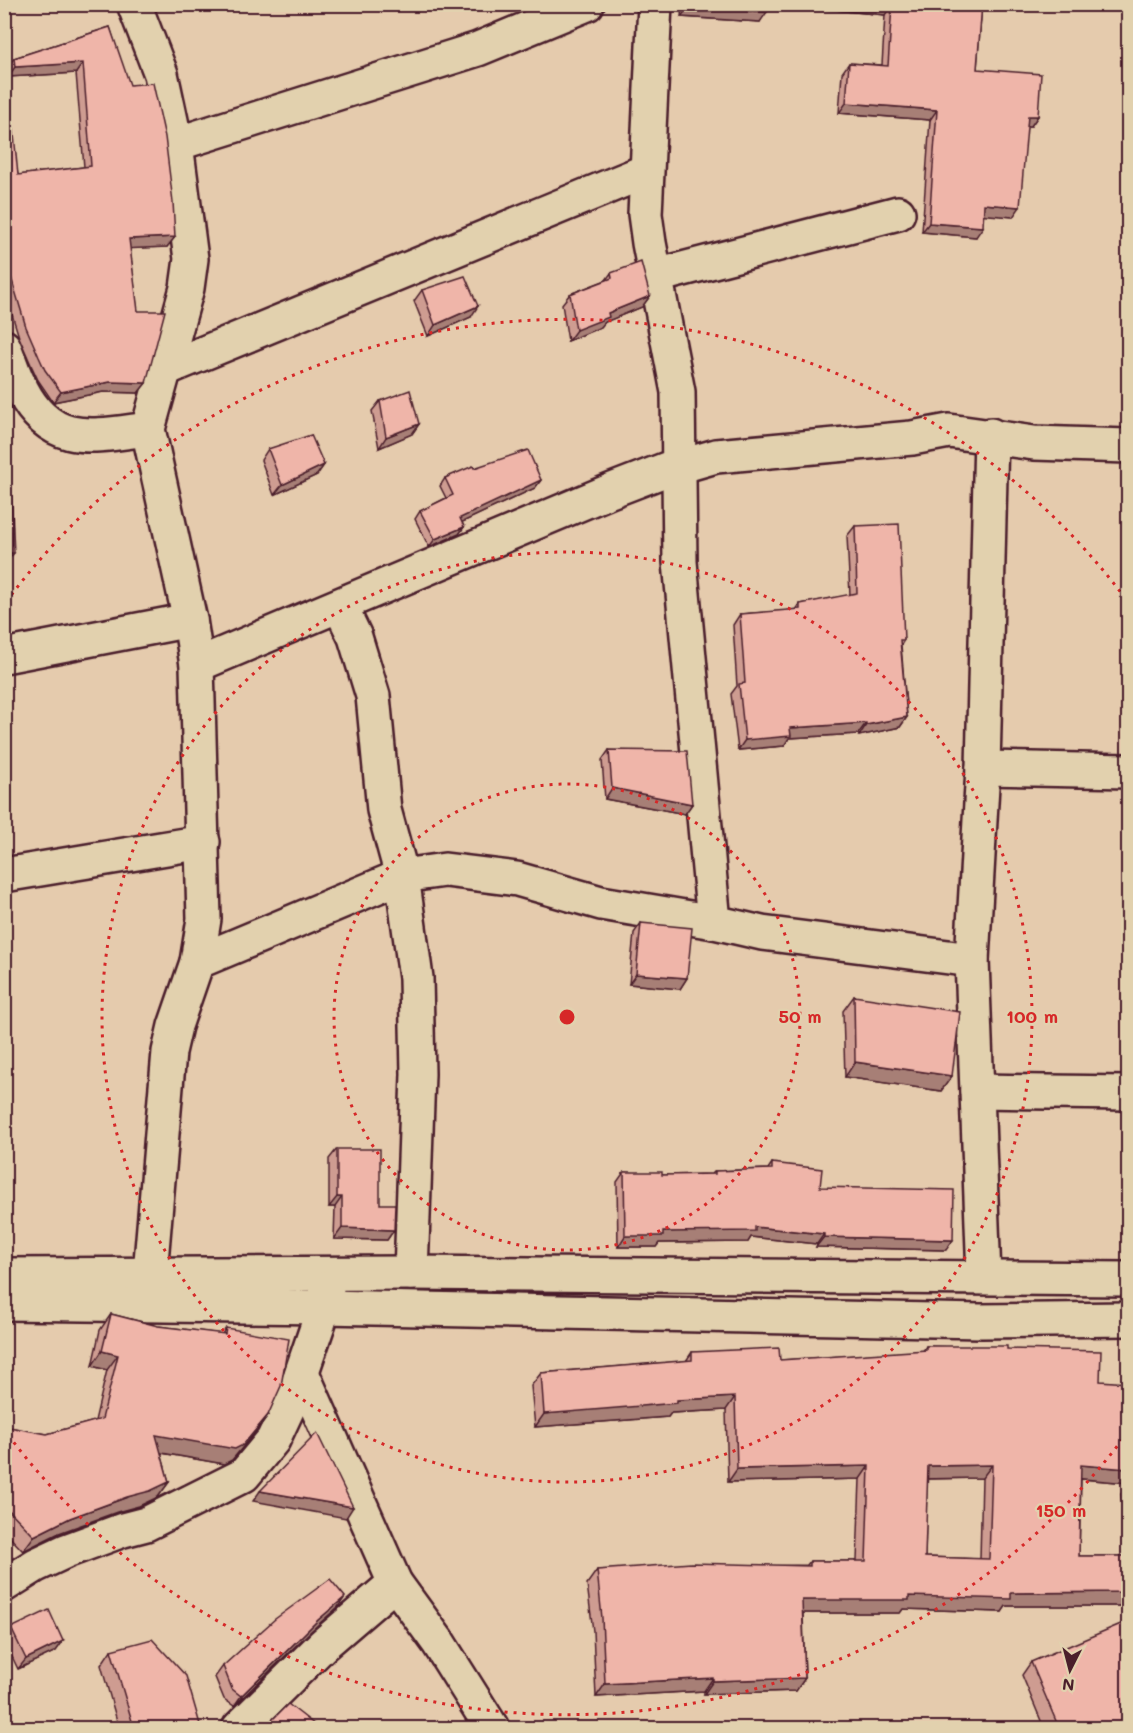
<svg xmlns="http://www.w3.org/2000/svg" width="1133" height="1733" font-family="Mali,sans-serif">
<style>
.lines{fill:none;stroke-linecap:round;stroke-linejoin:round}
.minor-casing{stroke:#4a1f2b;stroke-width:38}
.minor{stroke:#e2d1ae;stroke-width:33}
.wall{fill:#ce9c91;stroke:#4a1f2b;stroke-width:1.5;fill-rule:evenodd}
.shaded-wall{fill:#a77f76;stroke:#4a1f2b;stroke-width:1.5}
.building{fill:#efb5a9;stroke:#4a1f2b;stroke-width:1.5;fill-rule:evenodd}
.ring{fill:none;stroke:#d62828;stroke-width:3;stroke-dasharray:3 6}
.centre{fill:#d62828;stroke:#e2d1ae;stroke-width:3}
.ring-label{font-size:18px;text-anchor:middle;font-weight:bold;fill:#d62828;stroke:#e2d1ae;stroke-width:4.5;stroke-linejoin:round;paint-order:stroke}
</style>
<rect width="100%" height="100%" fill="#e5cbad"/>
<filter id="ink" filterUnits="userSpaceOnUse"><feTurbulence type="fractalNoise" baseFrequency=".0167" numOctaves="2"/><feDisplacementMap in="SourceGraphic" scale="12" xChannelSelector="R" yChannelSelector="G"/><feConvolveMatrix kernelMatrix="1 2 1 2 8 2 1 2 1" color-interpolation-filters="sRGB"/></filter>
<g filter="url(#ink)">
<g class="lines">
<defs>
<g id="minor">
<polyline points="134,4 161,74 176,144 191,259 187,288 148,429 190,620 197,665 204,919 197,962 175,1026 169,1052 150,1273"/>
<polyline points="655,4 645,214 649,243 678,392 680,562 714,922 762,933 972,960"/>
<polyline points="176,144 478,49 587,4"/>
<polyline points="656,276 898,213"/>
<path d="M4,347C10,361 14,377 22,390C52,448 93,436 148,429"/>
<polyline points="165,369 646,171"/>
<polyline points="340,606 355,637 373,696 384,810 402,876 445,870 517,879 601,903 714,922"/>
<polyline points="4,656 190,620"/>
<polyline points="197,665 610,491 667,469 678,467 716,456 912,438 949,431 1034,443 1128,446"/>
<polyline points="983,768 1128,771"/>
<polyline points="4,875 203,842"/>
<polyline points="197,962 402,876 416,978 418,1074 411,1273"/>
<polyline points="977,1091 1128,1093"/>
<polyline points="4,1275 411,1273 1128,1279"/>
<polyline points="984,1277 972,960 983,768 991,435"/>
<polyline points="4,1303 324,1307 981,1321 1128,1319"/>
<polyline points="302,1373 395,1583 438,1642 492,1728"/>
<polyline points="4,1585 36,1565 66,1551 123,1530 146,1524 244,1475 273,1440 294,1395 324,1307 327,1288"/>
<polyline points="239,1728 324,1644 395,1583"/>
</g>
</defs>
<use href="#minor" class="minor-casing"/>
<use href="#minor" class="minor"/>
</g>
<g class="wall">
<polygon points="682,4 768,4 760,22 681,17"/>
<polygon points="774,4 982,4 977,69 1038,116 1031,126 1027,126 1013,217 983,214 976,237 922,232 930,120 839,113 842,73 849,63 882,65 885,15"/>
<polygon points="110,27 175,237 167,247 130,248 146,383 138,393 103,392 53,402 38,380 32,367 19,337 4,289 4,104 18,175 84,167 76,73 8,77 6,69 14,58"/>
<polygon points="611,273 650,296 642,307 605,322 601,327 568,341 562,304 570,294 606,280"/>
<polygon points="422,290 471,317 428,336 414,301"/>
<polygon points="380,401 419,424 412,434 379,448 372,411"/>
<polygon points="268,449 324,465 317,475 274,495 261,460"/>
<polygon points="474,468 541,480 535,488 462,522 464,527 459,534 429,547 415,519 420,511 446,498 440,486 445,478"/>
<polygon points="855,526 904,640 901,645 907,717 900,727 859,736 858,734 789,738 784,746 738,750 731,694 737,686 733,625 740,614 796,610 800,604 850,595 847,536"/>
<polygon points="609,750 692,804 685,814 605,799 602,760"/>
<polygon points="641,923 687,978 680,989 629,984 634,933"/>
<polygon points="854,996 952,1076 941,1091 845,1077 843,1011"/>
<polygon points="337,1149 380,1204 394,1230 387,1240 334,1239 335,1207 329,1207 329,1159"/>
<polygon points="772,1163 946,1250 816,1247 817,1244 751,1237 748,1242 659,1243 656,1247 618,1247 617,1182 624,1172 662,1175 712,1174 715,1171 768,1169"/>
<polygon points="111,1314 158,1326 222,1334 226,1328 268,1415 257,1430 232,1460 224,1464 161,1453 169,1482 158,1497 139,1506 117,1512 59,1533 23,1551 4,1531 4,1433 9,1427 47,1434 95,1421 107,1370 92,1366 100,1330"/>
<path d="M926,1346L1007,1349L1100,1381L1128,1483L1081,1479L1079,1556H1127L1121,1494L1128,1484V1606H1006L1002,1612L903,1609L900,1613H803L805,1678L796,1691L704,1694V1691L596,1697L593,1631L587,1584L597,1570L807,1565L810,1561H857L860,1479L728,1482L726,1410L671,1413L668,1417L535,1427L531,1386L541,1373L686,1361L692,1352L780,1360L923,1351ZM982,1478L980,1559L925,1557L927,1479Z"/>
<polygon points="338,1607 311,1631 234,1706 224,1699 215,1677 223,1666"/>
<polygon points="11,1628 63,1641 56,1651 18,1669 4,1640 4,1637"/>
<polygon points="111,1650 201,1728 119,1728 101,1665"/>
<polygon points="1031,1662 1128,1728 1044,1728 1022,1675"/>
<polygon points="268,1724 312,1728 265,1728"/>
</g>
<g class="shaded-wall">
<polygon points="774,4 888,4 892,5 885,15"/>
<polygon points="688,7 767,12 760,22 681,17"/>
<polygon points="83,63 76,73 8,77 15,67"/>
<polygon points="846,103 937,110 930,120 839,113"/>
<polygon points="1028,116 1038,116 1031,126 1021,126"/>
<polygon points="984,204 1020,207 1013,217 977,214"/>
<polygon points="929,223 983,227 976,237 922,232"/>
<polygon points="175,237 167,247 122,249 129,239"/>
<polygon points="650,296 642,307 605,322 601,327 568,341 576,330 608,313"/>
<polygon points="478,306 471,317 428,336 435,325"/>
<polygon points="110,382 146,383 138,393 103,392 53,402 61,392"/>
<polygon points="419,424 412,434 379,448 386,437"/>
<polygon points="324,465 317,475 274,495 282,485"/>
<polygon points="541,480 535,488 454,526 460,518"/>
<polygon points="464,527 459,534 429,547 435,539"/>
<polygon points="4,553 14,553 4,565"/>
<polygon points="907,717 900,727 859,736 866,725"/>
<polygon points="866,723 858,734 789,738 784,746 738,750 745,740 790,728"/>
<polygon points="612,788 692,804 685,814 605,799"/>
<polygon points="636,974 687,978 680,989 629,984"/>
<polygon points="855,1062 952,1076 941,1091 845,1077"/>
<polygon points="337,1197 342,1197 335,1207 329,1207"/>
<polygon points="755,1227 824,1234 817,1244 751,1237 748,1242 659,1243 656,1247 618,1247 625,1236 663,1232"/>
<polygon points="342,1228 394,1230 387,1240 334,1239"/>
<polygon points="824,1237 953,1240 946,1250 816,1247"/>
<polygon points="102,1351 118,1355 107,1370 92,1366"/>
<polygon points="735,1397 726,1410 671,1413 668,1417 535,1427 544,1414 677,1400"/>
<polygon points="268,1415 257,1430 232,1460 224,1464 145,1450 156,1435"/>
<polygon points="992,1465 982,1478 918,1479 928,1466"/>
<polygon points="1081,1465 1128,1469 1128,1483 1072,1478"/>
<polygon points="869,1466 860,1479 728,1482 737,1469"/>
<polygon points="169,1482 158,1497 139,1506 117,1512 59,1533 23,1551 34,1536 70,1518"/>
<polygon points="260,1491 353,1507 346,1518 253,1501"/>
<polygon points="1128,1592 1128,1606 1006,1606 1002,1612 903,1609 900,1613 793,1613 802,1600 1011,1593"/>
<polygon points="345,1597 338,1607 311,1631 234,1706 241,1696 318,1620"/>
<polygon points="63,1641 56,1651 18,1669 26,1659"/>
<polygon points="713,1678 704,1691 596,1697 605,1684"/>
<polygon points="805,1678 796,1691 704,1694 713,1681"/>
</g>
<g class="building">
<polygon points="688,4 768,4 767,12 688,7"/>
<polygon points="888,4 982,4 977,69 1041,74 1038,116 1028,116 1020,207 984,204 983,227 929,223 937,110 846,103 849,63 888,66 892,5"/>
<polygon points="110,27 130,85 153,83 165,137 173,202 175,237 129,239 138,311 165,311 146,383 110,382 61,392 45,370 39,357 26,327 5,257 4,104 11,104 18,175 91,166 83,63 15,67 14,58"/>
<polygon points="641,262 650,296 608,313 609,317 576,330 570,294 612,278 611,273"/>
<polygon points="465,276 478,306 435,325 422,290"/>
<polygon points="410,390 419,424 386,437 380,401"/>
<polygon points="311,435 324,465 282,485 268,449"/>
<polygon points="528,450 541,480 460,518 464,527 435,539 420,511 453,495 445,478 473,466 474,468"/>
<polygon points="11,492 14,553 4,553 4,493"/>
<polygon points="899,524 904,640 900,640 907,717 866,725 866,723 790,728 791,736 745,740 739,684 745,683 740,614 800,609 800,604 857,593 855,526"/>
<polygon points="609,750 687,751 692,804 612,788"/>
<polygon points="641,923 692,928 687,978 636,974"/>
<polygon points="854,996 960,1012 952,1076 855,1062"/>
<polygon points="337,1149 380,1149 380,1204 395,1204 394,1230 342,1228 342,1197 337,1197"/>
<polygon points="772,1163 822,1169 820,1187 954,1190 953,1240 824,1237 824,1234 755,1227 755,1231 663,1232 663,1236 625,1236 624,1172 662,1172 662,1175 715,1174 715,1171 772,1169"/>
<polygon points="111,1314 158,1326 225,1334 226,1328 289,1339 281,1386 268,1415 243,1445 235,1449 156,1435 169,1482 150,1491 127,1497 70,1518 34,1536 5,1506 4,1503 4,1450 9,1427 47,1434 102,1419 118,1355 102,1351"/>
<path d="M926,1346H1007V1349L1101,1351L1100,1381L1128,1383V1469L1081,1465L1079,1556H1128V1592L1011,1593V1599L909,1596V1600H802L805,1678L713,1681V1678L605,1684L602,1618L597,1570L691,1563L810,1566V1561H866L869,1466L737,1469L735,1397L677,1400V1403L544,1414L541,1373L692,1360V1352L779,1348L780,1360L926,1350ZM992,1465L989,1559L925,1557L928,1466Z"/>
<polygon points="317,1433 353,1507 260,1491"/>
<polygon points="330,1579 345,1597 318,1620 241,1696 232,1689 223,1666 275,1619"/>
<polygon points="49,1610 63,1641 26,1659 11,1628"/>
<polygon points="1128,1621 1128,1728 1059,1728 1031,1662"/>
<polygon points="152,1639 186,1676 201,1728 134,1728 111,1650"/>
<polygon points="288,1704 315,1725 312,1725 310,1728 275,1728 268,1724"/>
</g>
</g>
<g class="ring">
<circle cx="567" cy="1017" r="233"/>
<circle cx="567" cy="1017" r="465"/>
<path d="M1128 1432A698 698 0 0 1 6 1432M6 602A698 698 0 0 1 1128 602"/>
</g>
<circle cx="567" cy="1017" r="9" class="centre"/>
<g class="ring-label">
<text x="800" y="1023">50 m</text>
<text x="1032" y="1023">100 m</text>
<text x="1061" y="1517">150 m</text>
</g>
<rect width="1133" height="1733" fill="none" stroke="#e2d1ae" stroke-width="24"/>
<rect x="12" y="12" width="1109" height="1709" fill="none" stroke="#4a1f2b" stroke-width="2" filter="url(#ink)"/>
<g transform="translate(1070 1670) rotate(186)" stroke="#e2d1ae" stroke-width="4.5" paint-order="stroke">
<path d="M0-4.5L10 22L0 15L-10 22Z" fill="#4a1f2b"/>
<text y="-9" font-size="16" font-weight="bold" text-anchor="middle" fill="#4a1f2b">N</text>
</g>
</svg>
